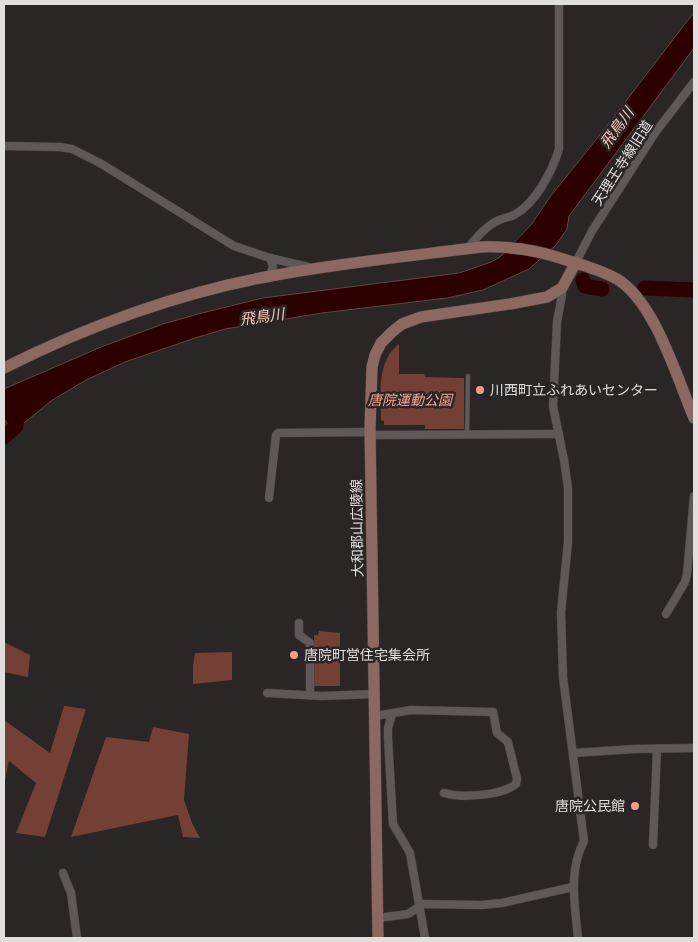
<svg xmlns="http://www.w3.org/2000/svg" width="698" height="942" font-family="'Playfair Display','Noto Sans JP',serif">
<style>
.green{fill:#743f34}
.water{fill:#2d0000;stroke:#634343}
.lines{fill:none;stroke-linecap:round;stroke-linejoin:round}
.river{stroke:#2d0000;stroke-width:15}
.service-casing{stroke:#444140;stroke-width:5}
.minor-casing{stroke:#444140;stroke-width:9}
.secondary-casing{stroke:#444140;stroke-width:12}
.service{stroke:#5e5958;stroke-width:4}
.minor{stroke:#5e5958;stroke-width:8}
.secondary{stroke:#8c6860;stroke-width:11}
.poi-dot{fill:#f49d8b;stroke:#2a2625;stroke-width:2}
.labels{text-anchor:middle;stroke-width:5;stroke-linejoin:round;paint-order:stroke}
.street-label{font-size:14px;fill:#e1dede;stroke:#2a2625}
.poi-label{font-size:14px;fill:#e1dede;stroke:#2a2625;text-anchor:start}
.park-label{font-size:14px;font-style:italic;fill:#fca593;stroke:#2a2625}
.water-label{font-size:15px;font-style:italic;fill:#fec8bc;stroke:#2a2625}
</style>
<rect width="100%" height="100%" fill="#2a2625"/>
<g class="green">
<path d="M399,344V374H424L425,377L464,378V429H425V425H384V421L381,420C381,395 376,361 399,344Z"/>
<polygon points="319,631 340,633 340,686 314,686 314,635 318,635"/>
<polygon points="4,642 30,655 28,677 4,672"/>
<polygon points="232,652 232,680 193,684 193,665 195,653"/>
<polygon points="64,706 86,709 45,837 16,833 36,783 9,761 4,786 4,720 50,753"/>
<polygon points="153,727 189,734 184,800 192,823 200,838 183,837 178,815 71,837 106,737 149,742"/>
</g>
<polygon class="water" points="694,13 694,48 569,216 567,229 556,245 529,269 483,290 447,298 322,313 225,329 195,338 125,362 86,380 51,401 13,432 4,419 4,389 101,347 163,324 198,314 263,298 459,273 491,262 500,257 531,225 550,197 607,126 684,25"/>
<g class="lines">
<g class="river">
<polyline points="583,280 585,286 602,289"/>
<polyline points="645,288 694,290"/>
<polyline points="4,437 16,426 17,413"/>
</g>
<defs>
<polyline id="service" points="467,434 468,376"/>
<g id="minor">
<polyline points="4,146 60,147 72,149 100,163 234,246 270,258 308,267"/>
<path d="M468,248C477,237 486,226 499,220C504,218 509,217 514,215C535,204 552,172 559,149V4"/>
<polyline points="270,258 273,266 270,276"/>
<polyline points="576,262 592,231 655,133 694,82"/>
<path d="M562,288V295L557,322L553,406L564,460L568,488V542L561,612L563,677L584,841C568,871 575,906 578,938"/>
<polyline points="269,498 276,435 278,433 366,432 376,435 559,434"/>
<polyline points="666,614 685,582 687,574 694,496"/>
<polyline points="299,623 299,635 310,643 310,694"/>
<polyline points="267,693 322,696 374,694"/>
<polyline points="392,714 388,728 388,738 393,824 410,853 425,938"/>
<path d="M375,716L411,710L493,712L497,733L508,742L517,779L516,784C501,796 461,798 444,793"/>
<polyline points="573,753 634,749 694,748"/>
<polyline points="653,845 657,749"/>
<polyline points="63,873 71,893 77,938"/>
<polyline points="378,918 408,914 423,904 481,905 502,903 573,887"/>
</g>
<g id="secondary">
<path d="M4,368C85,327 181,292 271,276C340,263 411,256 481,247C510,246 536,250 563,259C582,265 599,269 617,279C655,302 677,378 694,418"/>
<polyline points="378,938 370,429 372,367 375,355 381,343 392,332 402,324 421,317 510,304 547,297 562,288 576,262"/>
</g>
</defs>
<use href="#service" class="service-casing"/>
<use href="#minor" class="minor-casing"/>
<use href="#secondary" class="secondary-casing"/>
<use href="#service" class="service"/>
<use href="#minor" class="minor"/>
<use href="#secondary" class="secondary"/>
</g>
<g class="poi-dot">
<circle cx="480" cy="390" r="5"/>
<circle cx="294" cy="655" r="5"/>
<circle cx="635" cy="806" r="5"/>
</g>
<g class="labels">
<g class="street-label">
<text transform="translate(622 163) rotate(-57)" y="5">天理王寺線旧道</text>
<text transform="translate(357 528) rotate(-91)" y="5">大和郡山広陵線</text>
</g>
<g class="poi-label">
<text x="490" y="395">川西町立ふれあいセンター</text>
<text x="304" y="660">唐院町営住宅集会所</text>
<text x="625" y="811" text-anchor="end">唐院公民館</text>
</g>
<g class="park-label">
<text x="410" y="405">唐院運動公園</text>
</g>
<g class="water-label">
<text transform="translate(617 128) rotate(-54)" y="5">飛鳥川</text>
<text transform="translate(262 317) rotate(-8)" y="5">飛鳥川</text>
</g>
</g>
<rect width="698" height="942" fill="none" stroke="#e1dede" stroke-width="10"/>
</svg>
